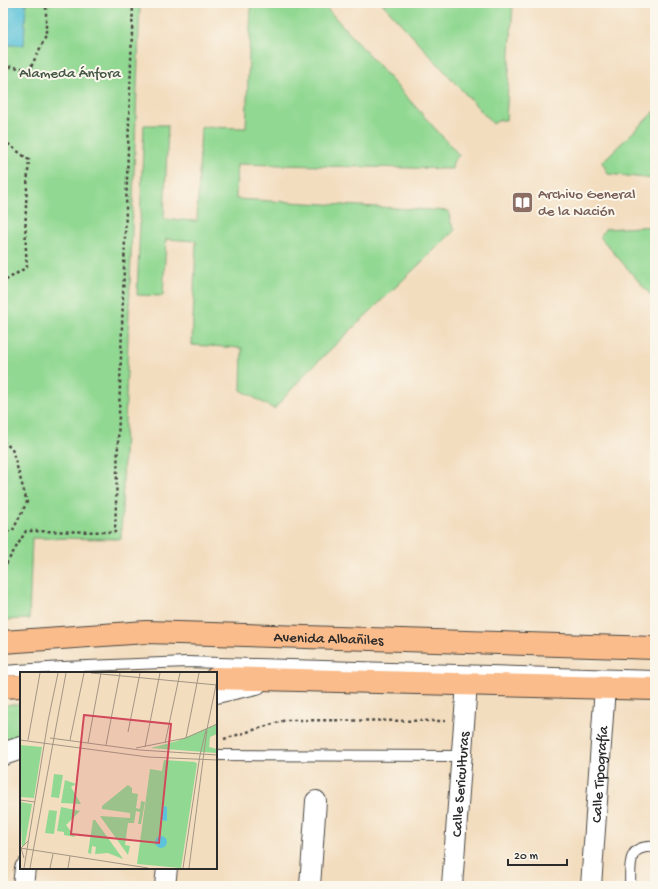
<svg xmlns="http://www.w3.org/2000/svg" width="658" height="889" font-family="'Gochi Hand',sans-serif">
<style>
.green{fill:#91d892;stroke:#5e825e}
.water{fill:#5dc3da;stroke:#447782}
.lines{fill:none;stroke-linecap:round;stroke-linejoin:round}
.service-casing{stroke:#494641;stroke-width:12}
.minor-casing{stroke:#494641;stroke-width:22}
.tertiary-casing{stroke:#494641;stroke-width:24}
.primary-casing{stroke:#494641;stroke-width:24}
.path{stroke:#494641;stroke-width:2.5;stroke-dasharray:3 3;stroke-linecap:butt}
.service{stroke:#fff;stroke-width:10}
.minor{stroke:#fff;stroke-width:20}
.tertiary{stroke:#fff;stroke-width:22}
.primary{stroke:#fabc8b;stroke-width:22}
.labels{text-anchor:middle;stroke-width:4;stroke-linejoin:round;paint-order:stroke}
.park-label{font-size:15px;fill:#445645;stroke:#fbf7ec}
.education-label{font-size:15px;fill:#785e54;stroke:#fbf7ec;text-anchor:start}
.street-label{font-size:15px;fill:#2b2b2b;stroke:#fbf7ec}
.inset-road{fill:none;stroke:#a39684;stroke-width:1}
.view{fill:#d1495b;fill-opacity:0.15;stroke:#d1495b;stroke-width:2}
.inset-edge{fill:none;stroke:#2b2b2b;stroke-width:2}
</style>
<rect width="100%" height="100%" fill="#fbf7ec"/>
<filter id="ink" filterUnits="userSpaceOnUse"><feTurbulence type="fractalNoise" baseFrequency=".025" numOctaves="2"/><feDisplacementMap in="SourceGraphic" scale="8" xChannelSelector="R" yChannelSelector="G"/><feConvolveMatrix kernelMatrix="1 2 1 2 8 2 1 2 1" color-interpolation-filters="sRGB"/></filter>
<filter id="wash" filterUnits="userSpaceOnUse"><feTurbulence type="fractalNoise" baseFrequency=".012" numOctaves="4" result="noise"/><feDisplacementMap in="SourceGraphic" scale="16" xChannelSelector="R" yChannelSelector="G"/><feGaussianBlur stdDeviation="0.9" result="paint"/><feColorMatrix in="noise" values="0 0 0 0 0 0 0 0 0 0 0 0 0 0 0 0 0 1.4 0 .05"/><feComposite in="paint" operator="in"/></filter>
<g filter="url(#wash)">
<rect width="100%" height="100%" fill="#f3ddbf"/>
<g class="green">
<polygon points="3,3 140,3 121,539 32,538 29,619 3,620"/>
<polygon points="251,3 322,3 459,155 453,162 452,169 237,164 236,199 449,211 450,221 455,230 306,373 274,409 241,390 242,348 192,345 196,241 166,239 163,296 137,295 144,125 168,125 164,219 197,221 201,127 246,128"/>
<polygon points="382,3 513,3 506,120 499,120 493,124"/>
<polygon points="655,111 655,179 608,174 602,162"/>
<polygon points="655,226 655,300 600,237 605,229"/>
<polygon points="21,704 21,743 3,750 3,705"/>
</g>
<g class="water">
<polygon points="3,3 26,3 24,45 3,45"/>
<polygon points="3,172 6,172 5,255 3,270"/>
</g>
</g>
<g filter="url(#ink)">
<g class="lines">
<defs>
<g id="service">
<polyline points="3,671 63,667 187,662 655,676"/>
<polyline points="216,755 462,756"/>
<path d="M630,886C631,864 626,845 655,847"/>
</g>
<g id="minor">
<polyline points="23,886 25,868"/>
<polyline points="165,886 167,868"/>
<polyline points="310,886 316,801"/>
<path id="s1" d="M452,886L467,684"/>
<path id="s2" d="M591,886L605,687"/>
</g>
<g id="tertiary">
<polyline points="216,692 256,683"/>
<polyline points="3,754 21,748"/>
</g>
<g id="primary">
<path id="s3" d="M3,642L146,632L655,648"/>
<polyline points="216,678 655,689"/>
<polyline points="3,687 21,686"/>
</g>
</defs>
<use href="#service" class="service-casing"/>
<use href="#minor" class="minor-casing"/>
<use href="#tertiary" class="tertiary-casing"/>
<use href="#primary" class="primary-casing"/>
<g class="path">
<polyline points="3,66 30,69 46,36 46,3"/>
<path d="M3,140L29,160C26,196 24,231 27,267L3,282"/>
<polyline points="3,441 12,449 27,502 13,530 3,533"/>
<polyline points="3,569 26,531 115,532 133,3"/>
<polyline points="224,739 286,720 446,721"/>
</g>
<use href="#service" class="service"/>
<use href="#minor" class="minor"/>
<use href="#tertiary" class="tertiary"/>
<use href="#primary" class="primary"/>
</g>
</g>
<defs>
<symbol id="library-square" viewBox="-11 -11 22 22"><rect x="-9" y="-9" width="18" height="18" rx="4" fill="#8d6e63" stroke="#fbf7ec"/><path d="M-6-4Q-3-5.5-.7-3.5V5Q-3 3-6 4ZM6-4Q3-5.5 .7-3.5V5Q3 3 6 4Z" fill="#fff"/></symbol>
</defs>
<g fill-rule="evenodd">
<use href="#library-square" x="510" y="190" width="25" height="25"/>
</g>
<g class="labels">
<g class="park-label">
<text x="70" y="77">Alameda Ánfora</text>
</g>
<g class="education-label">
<text x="538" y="198">Archivo General<tspan x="538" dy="17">de la Nación</tspan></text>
</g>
<g class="street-label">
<text dy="5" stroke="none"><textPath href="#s3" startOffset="326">Avenida Albañiles</textPath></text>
<text dy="5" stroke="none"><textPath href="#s2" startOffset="112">Calle Tipografía</textPath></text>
<text dy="5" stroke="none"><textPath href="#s1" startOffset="102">Calle Sericulturas</textPath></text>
</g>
</g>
<g transform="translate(20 672)">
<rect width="197" height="197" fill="#f3ddbf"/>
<path d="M197,52V62L190,65L189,75L197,77V81L131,76L157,69ZM0,73L22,75L14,126L0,125ZM144,88L175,90L177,92L161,196L117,192L130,97L142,99ZM34,102L43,103L39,126L31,125ZM45,108L56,112L51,115L61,132L41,131ZM108,113L112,116V121L118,122L116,136L120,137L121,129L125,130L121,152H118L120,140L116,139L114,151H108L105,173L110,174L108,183L80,144L110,146V141L82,137V134ZM0,130L12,132L5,172L2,174ZM41,135L60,139L46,153L55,165L44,163V160L37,159ZM29,138L37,139L34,162L25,161ZM73,148H75L103,187L88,181L75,182L76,175L72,174L71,182L68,181Z" fill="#91d892"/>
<path d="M144,134L147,135V149L141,148ZM135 170a6 6 0 1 1 12 0a6 6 0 1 1-12 0Z" fill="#5dc3da"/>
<path class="inset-road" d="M71,1L197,13M108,60L120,1M30,66L120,78L197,83M166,66L179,1M0,68L128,85L197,88M8,68L20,1M50,68L64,1M68,71L81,1M145,71L160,1M86,73L100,1M125,75L140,1M116,76L166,66L197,52M0,128L15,130M0,176L128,196M4,186L1,176L8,169M4,196L28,49L38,1M10,196L46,1M30,196L33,182M48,196L50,184M163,196L180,83L186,58M169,196L187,57L197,8"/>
<path class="view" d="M64,43L151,52L139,171L51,162Z"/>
<rect width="197" height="197" class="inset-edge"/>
</g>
<rect width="658" height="889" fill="none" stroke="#fbf7ec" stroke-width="16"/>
<path d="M508 859v6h59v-6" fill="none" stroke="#2b2b2b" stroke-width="2"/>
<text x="514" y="859" font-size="12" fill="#2b2b2b" stroke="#fbf7ec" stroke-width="3" paint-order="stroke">20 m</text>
</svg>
